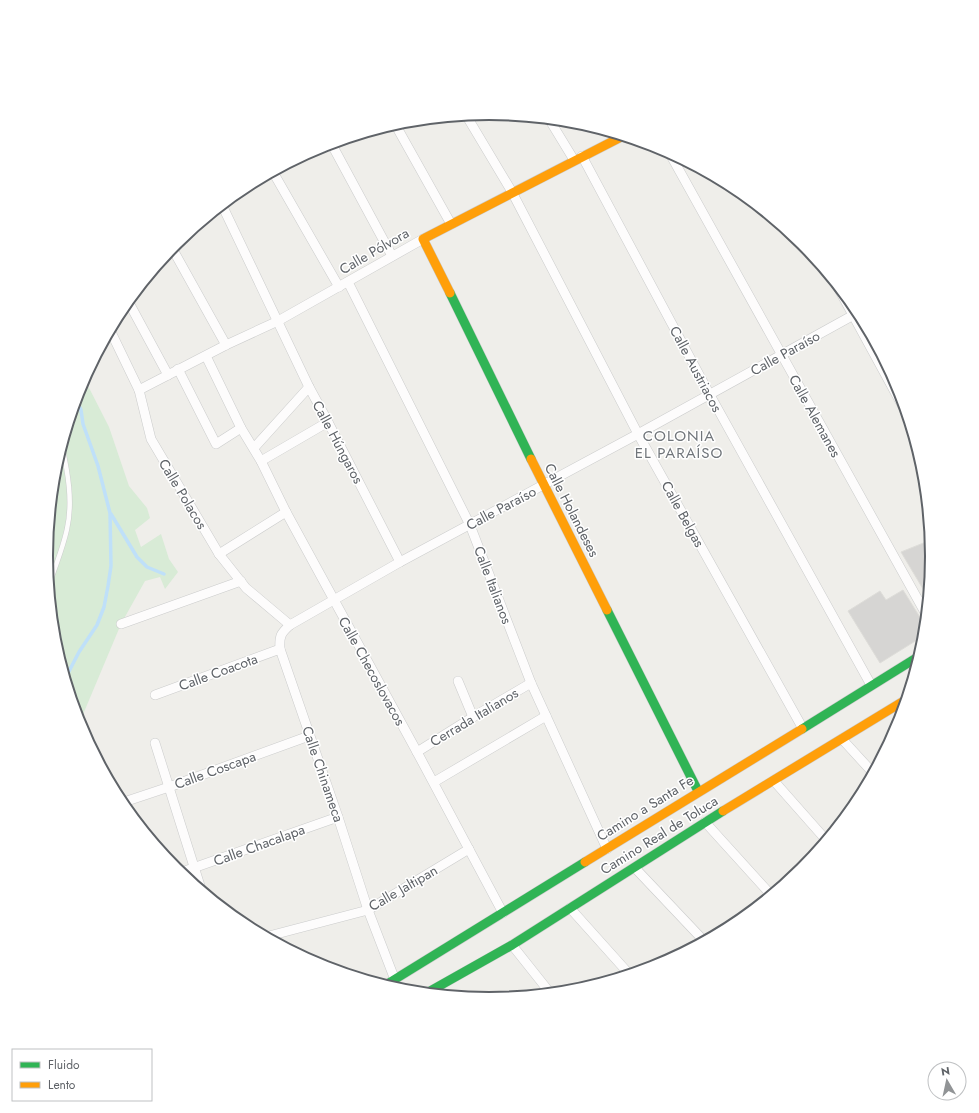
<svg xmlns="http://www.w3.org/2000/svg" width="979" height="1113" font-family="Jost,sans-serif">
<style>
.green{fill:#d8ebd6}
.lines{fill:none;stroke-linecap:round;stroke-linejoin:round}
.stream{stroke:#bfe0f9;stroke-width:3.5}
.building{fill:#d6d5d3;stroke:#deddd9}
.lane-casing{stroke:#cbcccc;stroke-width:5.5}
.street-casing{stroke:#cbcccc;stroke-width:10}
.fast-casing{stroke:#cacacb;stroke-width:10}
.slow-casing{stroke:#cacacb;stroke-width:10}
.lane{stroke:#fdfcfc;stroke-width:4.5}
.street{stroke:#fdfcfc;stroke-width:9}
.fast{stroke:#30b455;stroke-width:9}
.slow{stroke:#ff9f0a;stroke-width:9}
.labels{text-anchor:middle;stroke-width:3;stroke-linejoin:round;paint-order:stroke}
.street-label{font-size:14px;fill:#5f6368;stroke:#fff}
.neighbourhood-label{font-size:15px;letter-spacing:1px;fill:#70757a;stroke:#fff}
.rim{fill:none;stroke:#5f6368;stroke-width:2}
</style>
<rect width="100%" height="100%" fill="#efeeea"/>
<polygon class="green" points="84,378 109,427 129,486 147,508 150,518 135,530 141,547 161,534 169,559 178,572 165,589 160,577 145,581 121,624 79,724 54,643 46,556 55,470 80,387"/>
<g class="lines">
<g class="stream">
<polyline points="111,514 137,557 147,567 164,574"/>
<polyline points="65,679 79,652 97,625 104,607 108,586 111,566 110,513 98,466 83,424 81,410 76,399"/>
</g>
</g>
<g class="building">
<polygon points="931,540 933,557 929,599 901,552"/>
<polygon points="903,590 926,627 925,635 880,663 848,611 880,591 886,600"/>
</g>
<g class="lines">
<defs>
<path id="lane" d="M49,585C55,567 63,548 67,529C73,502 68,473 62,446"/>
<g id="street">
<polyline points="466,115 512,192 638,434 802,727"/>
<polyline points="549,119 574,160"/>
<polyline points="395,124 451,224"/>
<polyline points="331,143 392,256"/>
<polyline points="669,152 927,616"/>
<polyline points="582,156 710,395 871,685"/>
<polyline points="273,172 339,287"/>
<polyline points="222,205 309,387 328,422 400,562"/>
<polyline points="172,248 226,345"/>
<polyline points="348,282 470,525 531,683 607,849"/>
<polyline points="835,282 907,414"/>
<polyline points="128,301 168,375"/>
<polyline points="110,330 139,390 151,439 219,554 246,588 290,625"/>
<polyline points="206,356 241,428 261,461 286,512 417,752 503,913"/>
<polyline points="178,369 216,444 241,428"/>
<polyline points="139,390 226,345 278,321 423,239"/>
<polyline points="254,448 309,387"/>
<polyline points="261,461 328,422"/>
<polyline points="219,554 286,512"/>
<polyline points="121,624 241,581"/>
<polyline points="458,681 473,717"/>
<polyline points="155,695 280,649"/>
<polyline points="842,739 874,774"/>
<polyline points="155,743 202,892"/>
<polyline points="417,752 473,717 531,683"/>
<polyline points="774,781 827,841"/>
<polyline points="434,782 546,716"/>
<polyline points="121,803 169,787 309,736"/>
<polyline points="705,822 772,896"/>
<polyline points="635,868 705,942"/>
<polyline points="179,873 338,817"/>
<polyline points="570,908 630,975"/>
<polyline points="265,937 368,910 469,849"/>
<polyline points="512,945 551,994"/>
<path d="M395,980L368,910L338,817L280,649C279,636 281,633 290,625L400,562L638,434L859,312"/>
</g>
<g id="fast">
<polyline points="450,293 531,459"/>
<polyline points="607,610 698,791"/>
<polyline points="802,729 921,655"/>
<polyline points="384,986 585,862"/>
<polyline points="425,994 512,945 723,811"/>
</g>
<g id="slow">
<polyline points="450,293 423,239 623,136"/>
<polyline points="531,459 607,610"/>
<polyline points="723,811 907,699"/>
<polyline points="585,862 802,729"/>
</g>
</defs>
<use href="#lane" class="lane-casing"/>
<use href="#street" class="street-casing"/>
<use href="#fast" class="fast-casing"/>
<use href="#slow" class="slow-casing"/>
<use href="#lane" class="lane"/>
<use href="#street" class="street"/>
<use href="#fast" class="fast"/>
<use href="#slow" class="slow"/>
</g>
<g class="labels">
<g class="street-label">
<text transform="translate(374 251) rotate(-30)" y="5">Calle Pólvora</text>
<text transform="translate(785 353) rotate(-29)" y="5">Calle Paraíso</text>
<text transform="translate(696 369) rotate(62)" y="5">Calle Austriacos</text>
<text transform="translate(815 416) rotate(61)" y="5">Calle Alemanes</text>
<text transform="translate(338 442) rotate(62)" y="5">Calle Húngaros</text>
<text transform="translate(183 494) rotate(59)" y="5">Calle Polacos</text>
<text transform="translate(501 508) rotate(-28)" y="5">Calle Paraíso</text>
<text transform="translate(572 510) rotate(63)" y="5">Calle Holandeses</text>
<text transform="translate(683 514) rotate(61)" y="5">Calle Belgas</text>
<text transform="translate(493 585) rotate(69)" y="5">Calle Italianos</text>
<text transform="translate(372 671) rotate(61)" y="5">Calle Checoslovacos</text>
<text transform="translate(218 672) rotate(-20)" y="5">Calle Coacota</text>
<text transform="translate(474 717) rotate(-31)" y="5">Cerrada Italianos</text>
<text transform="translate(215 770) rotate(-20)" y="5">Calle Coscapa</text>
<text transform="translate(323 774) rotate(71)" y="5">Calle Chinameca</text>
<text transform="translate(645 808) rotate(-32)" y="5">Camino a Santa Fe</text>
<text transform="translate(659 835) rotate(-32)" y="5">Camino Real de Toluca</text>
<text transform="translate(259 845) rotate(-20)" y="5">Calle Chacalapa</text>
<text transform="translate(403 888) rotate(-30)" y="5">Calle Jaltipan</text>
</g>
<g class="neighbourhood-label">
<text x="679" y="441">COLONIA<tspan x="679" dy="17">EL PARAÍSO</tspan></text>
</g>
</g>
<path d="M0 0H979V1113H0ZM53 556a436 436 0 1 1 872 0a436 436 0 1 1-872 0Z" fill="#fff" fill-rule="evenodd"/>
<path class="rim" d="M53 556a436 436 0 1 1 872 0a436 436 0 1 1-872 0Z"/>
<rect x="12" y="1049" width="140" height="52" fill="#ffffff" stroke="#bfc1c3"/>
<rect x="20" y="1062" width="20" height="6" fill="#30b455" stroke="#bfc1c3"/>
<text x="48" y="1069" font-size="12" fill="#5f6368">Fluido</text>
<rect x="20" y="1082" width="20" height="6" fill="#ff9f0a" stroke="#bfc1c3"/>
<text x="48" y="1089" font-size="12" fill="#5f6368">Lento</text>
<g transform="translate(947 1081) rotate(351)"><circle r="19" fill="#ffffff" stroke="#bfc1c3"/>
<path d="M0-3L7 15L0 10L-7 15Z" fill="#919496"/>
<text y="-6" font-size="11" font-weight="bold" text-anchor="middle" fill="#5f6368">N</text>
</g>
</svg>
